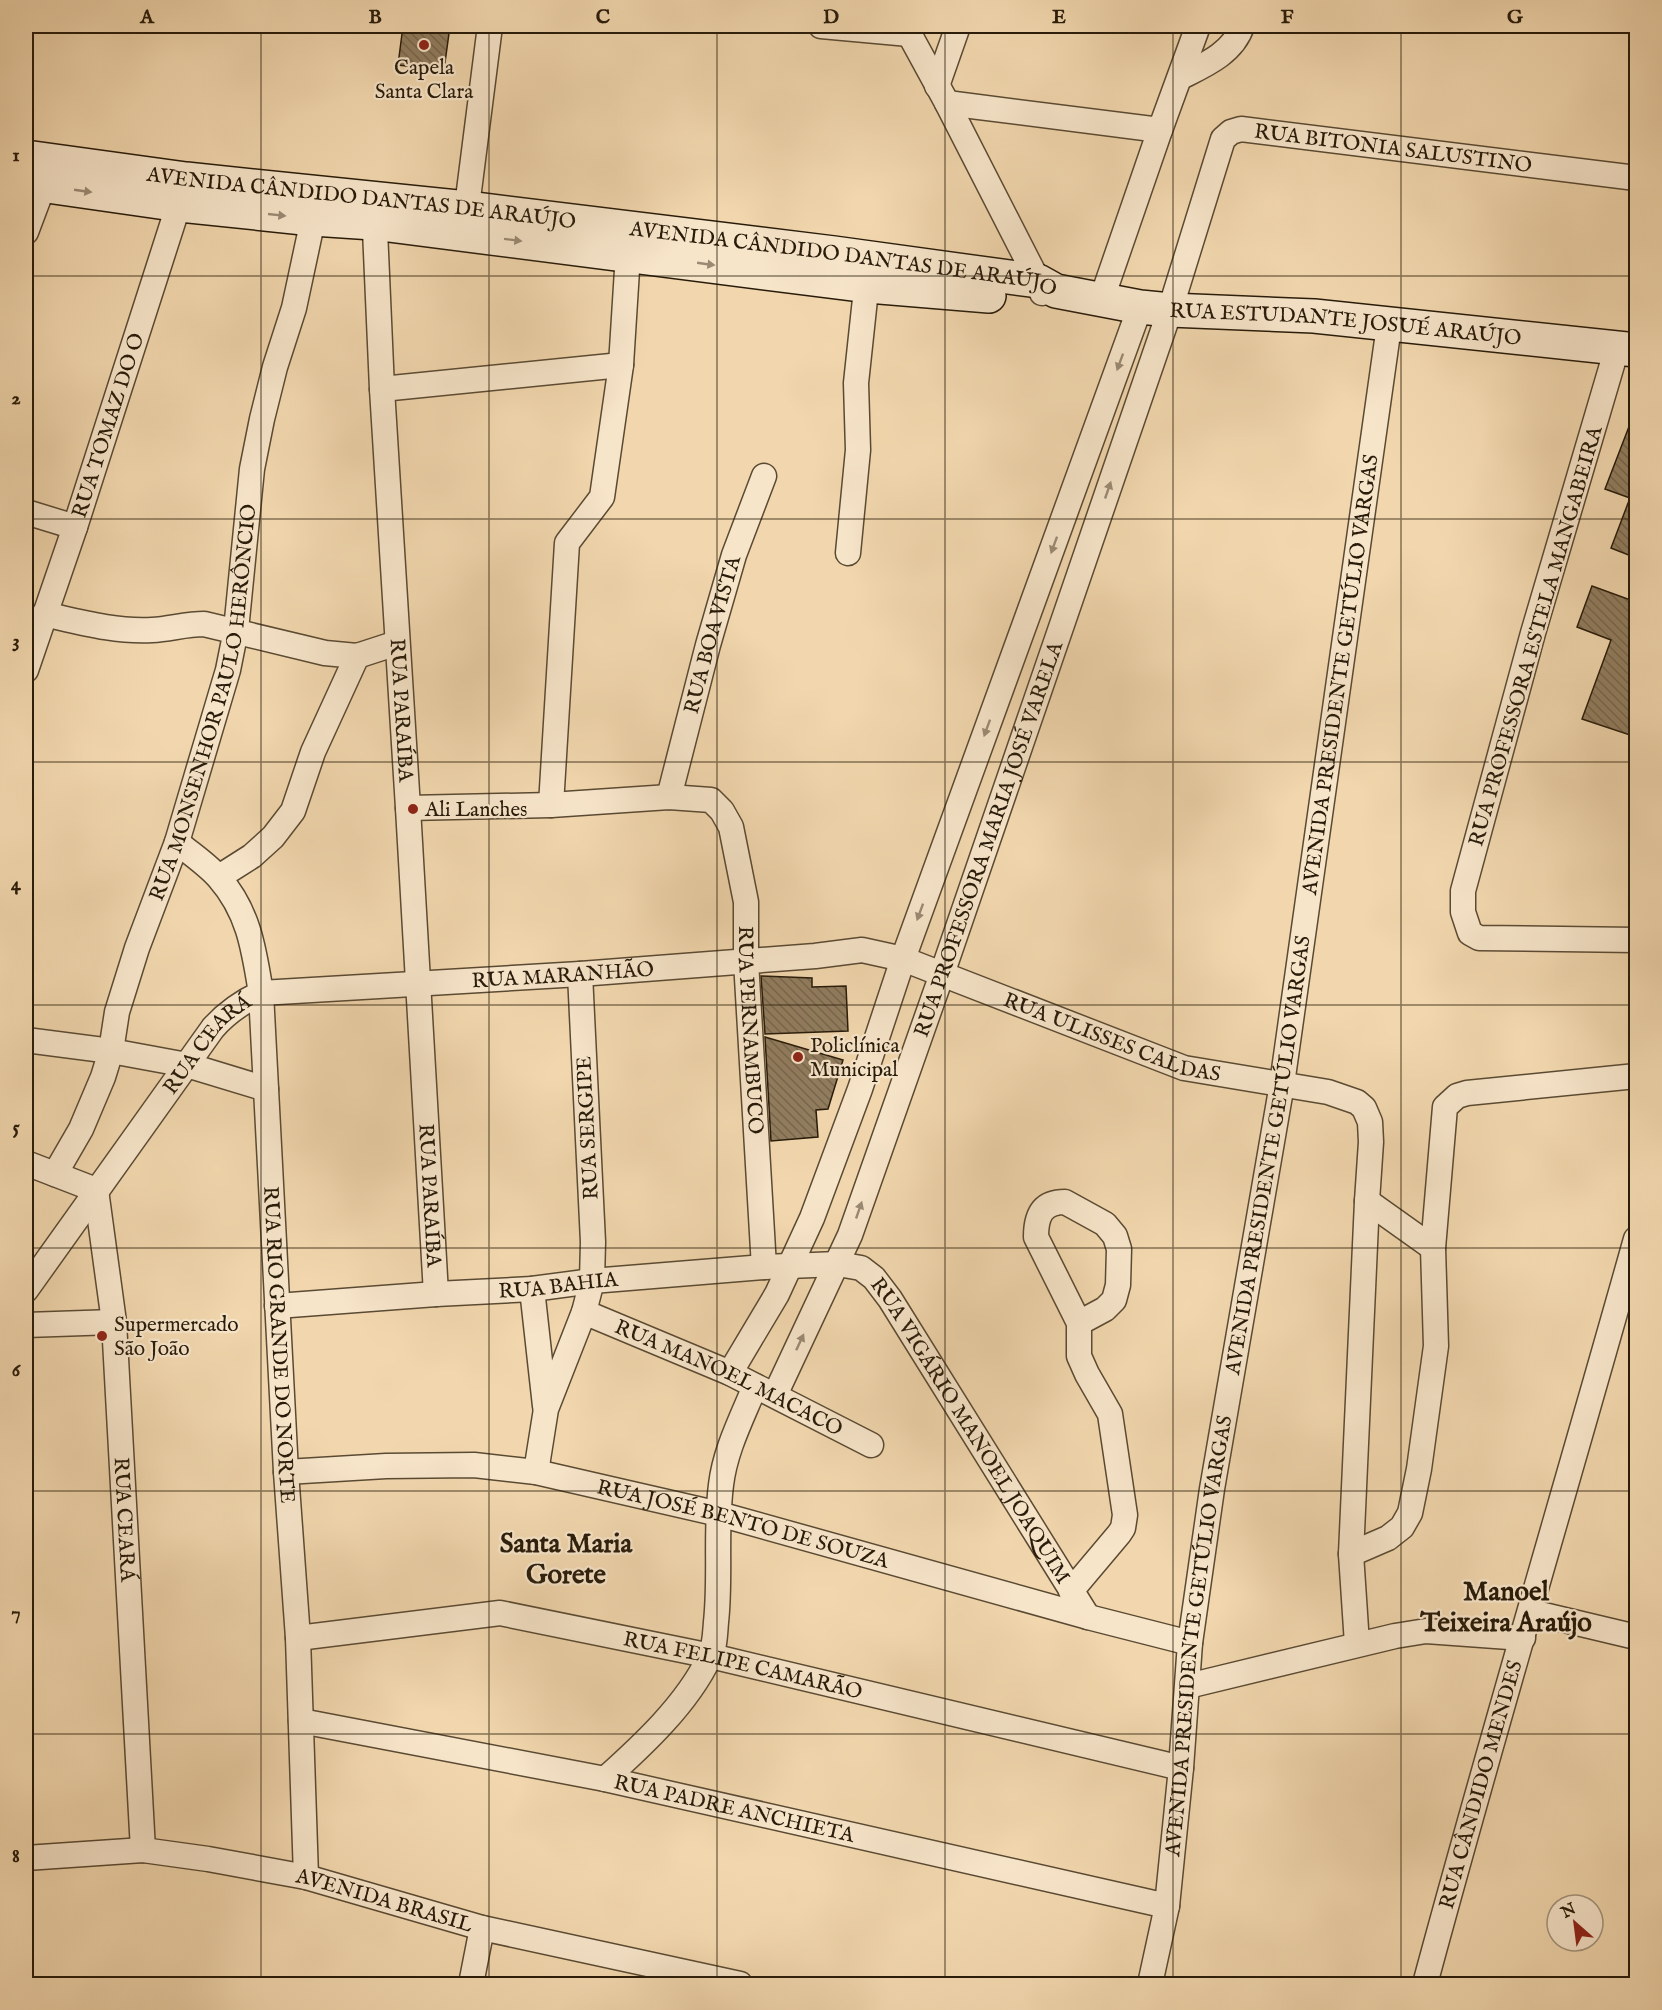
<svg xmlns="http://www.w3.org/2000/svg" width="1662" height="2010" font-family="'IM FELL English',serif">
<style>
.building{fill:url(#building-back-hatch);stroke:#281b0a;stroke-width:1.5}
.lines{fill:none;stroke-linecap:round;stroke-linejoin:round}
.minor-casing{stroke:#5a4a33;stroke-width:27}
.secondary-casing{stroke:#281b0a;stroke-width:36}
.minor{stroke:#f7e5ca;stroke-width:24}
.secondary{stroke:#f7e5ca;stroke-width:33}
.oneway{fill:#9a8a74}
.grid{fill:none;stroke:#281b0a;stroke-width:1.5;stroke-opacity:0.55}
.poi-dot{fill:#8f2418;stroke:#f7e5ca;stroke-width:2}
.labels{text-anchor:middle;stroke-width:4.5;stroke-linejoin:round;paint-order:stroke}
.poi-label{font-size:21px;fill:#281b0a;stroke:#f7e5ca;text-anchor:start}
.street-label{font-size:21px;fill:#281b0a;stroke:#f7e5ca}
.district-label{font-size:27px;font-weight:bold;fill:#281b0a;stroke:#f7e5ca}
.neatline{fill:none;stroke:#281b0a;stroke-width:2}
.grid-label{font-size:20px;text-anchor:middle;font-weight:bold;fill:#281b0a}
</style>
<defs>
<pattern id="building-back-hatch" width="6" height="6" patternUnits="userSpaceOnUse" patternTransform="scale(1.5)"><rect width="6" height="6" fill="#917d5f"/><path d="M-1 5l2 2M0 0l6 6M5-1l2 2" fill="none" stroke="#76664d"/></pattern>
</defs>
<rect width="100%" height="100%" fill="#f2d7ae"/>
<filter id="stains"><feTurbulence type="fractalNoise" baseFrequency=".00333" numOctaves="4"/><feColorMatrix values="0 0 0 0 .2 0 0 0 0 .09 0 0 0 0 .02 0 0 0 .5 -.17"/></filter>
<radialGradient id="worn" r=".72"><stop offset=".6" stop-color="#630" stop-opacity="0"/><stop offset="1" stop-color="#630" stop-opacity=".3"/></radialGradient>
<g class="building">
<polygon points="403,26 450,26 444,70 398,65"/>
<polygon points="1635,411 1636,411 1636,558 1611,548 1630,498 1605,489"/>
<polygon points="1592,586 1636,602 1636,737 1582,719 1611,640 1577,627"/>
<polygon points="761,976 812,978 812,987 846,986 848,1031 765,1034"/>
<polygon points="765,1037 843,1060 828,1109 816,1110 818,1137 771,1141"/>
</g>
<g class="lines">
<defs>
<g id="minor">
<polyline points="821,26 909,34"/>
<polyline points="905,26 947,103 1038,281 1042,293"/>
<path d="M1181,77C1205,65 1233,53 1242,26"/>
<polyline points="937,86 958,26"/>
<polyline points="947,103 1160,130"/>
<path id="s1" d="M374,207L382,389L408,808L436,1294"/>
<polyline points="465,222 490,26"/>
<polyline points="26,232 49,171"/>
<polyline points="1101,301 1160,130 1198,26"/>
<polyline points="1617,348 1533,633 1463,891 1463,912 1470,933 1479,938 1636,940"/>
<polyline points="382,389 621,365"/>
<polyline points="26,512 75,527"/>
<polyline points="848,553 858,450 856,383 868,271"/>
<path d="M44,614C80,622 115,632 152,630C170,629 186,624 204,624L325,653L357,656L397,643"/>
<path id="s2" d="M26,670L75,527L183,191"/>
<path id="s3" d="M669,797L708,645L734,555L764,476"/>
<polyline points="551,805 567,543 602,497 621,365 628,254"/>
<path id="s4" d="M408,808L551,805L669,797L711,800L722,811L731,827L746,902V961L764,1267"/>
<path id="s5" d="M177,842C191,854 208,865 219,878C249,912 254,950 261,993L286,1472L298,1638L306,1877"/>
<polyline points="219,877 252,856 273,837 293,811 313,752 357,656"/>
<polyline points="26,1040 111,1051 187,1065 266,1089"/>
<path id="s6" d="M26,1163L96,1190L114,1322L143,1850"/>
<path id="s7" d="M55,1174L81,1129L103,1077L111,1051L117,1012L137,948L177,842L228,670L236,630L252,469L262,419L275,367L294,308L313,219"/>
<polyline points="1367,1201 1433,1248"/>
<polyline points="532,1289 545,1406"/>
<path id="s8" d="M26,1290L213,1028C227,1012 242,1002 261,993L580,974L815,956L862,950L903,959L1184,1068L1328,1092L1357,1102L1364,1108L1370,1122L1371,1142L1367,1201L1351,1554L1357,1644"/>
<path id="s9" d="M277,1306L436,1294L532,1289L592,1281L764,1267L838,1264L861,1268L874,1278L890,1299L1088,1617"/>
<path id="s10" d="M584,1312L730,1373L871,1445"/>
<polyline points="26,1325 114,1322"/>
<polyline points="730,1373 777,1294 812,1218 860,1089 903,959 1140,307"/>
<path id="s11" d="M775,1395L850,1235L942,974L1170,310L1223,139L1231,132L1241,129L1636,178"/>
<path id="s12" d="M286,1472L386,1466L474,1465L536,1472L719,1514L1088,1617L1190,1643"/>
<polyline points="536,1472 546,1409 584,1312 592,1281 593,1242 580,974"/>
<polyline points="1351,1554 1388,1538 1402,1527 1410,1513 1419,1469 1436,1346 1433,1248 1445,1107 1457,1096 1467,1093 1636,1076"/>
<path d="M1071,1591L1119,1534L1123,1528L1125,1515L1110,1414L1087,1374L1079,1356V1323L1036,1237C1036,1217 1041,1202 1065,1202L1105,1224L1115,1236L1119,1249L1118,1285L1114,1300L1105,1309L1079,1323"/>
<polyline points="1531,1612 1636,1637"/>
<path id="s13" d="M298,1638L500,1613L711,1656L1181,1768"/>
<polyline points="1188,1686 1395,1636 1426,1631 1523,1638"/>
<path id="s14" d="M301,1721L605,1779L1167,1906"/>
<path d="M605,1779C643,1745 687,1704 709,1658C715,1648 715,1634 716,1622C721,1577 715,1530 721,1485C725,1450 742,1418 755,1386"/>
<path id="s15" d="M26,1858L143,1850L208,1859L306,1877L482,1928L740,1984"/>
<polyline points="471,1984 482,1928"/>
<path id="s16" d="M1150,1984L1167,1906L1181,1768L1190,1643L1212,1489L1282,1084L1389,326"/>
<path id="s17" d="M1425,1984C1492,1735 1566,1488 1636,1239"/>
</g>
<g id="secondary">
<path id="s18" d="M26,157L186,179L467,208L834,253L1038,281L1056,291L1140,307L1170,310L1314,316L1636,350"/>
<polyline points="26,183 180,205 313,219 373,223 868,286 989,296"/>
</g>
</defs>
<use href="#minor" class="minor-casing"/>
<use href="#secondary" class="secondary-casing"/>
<use href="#minor" class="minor"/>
<use href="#secondary" class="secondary"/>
</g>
<defs><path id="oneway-solid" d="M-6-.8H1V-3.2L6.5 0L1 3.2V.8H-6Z" transform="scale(1.5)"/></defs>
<g class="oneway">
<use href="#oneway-solid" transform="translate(83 191) rotate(8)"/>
<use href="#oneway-solid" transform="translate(277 215) rotate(6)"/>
<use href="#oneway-solid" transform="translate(513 240) rotate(7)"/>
<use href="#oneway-solid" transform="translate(706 264) rotate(8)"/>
<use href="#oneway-solid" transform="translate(1120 362) rotate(110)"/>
<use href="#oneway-solid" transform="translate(1108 490) rotate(-71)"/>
<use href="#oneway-solid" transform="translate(1054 545) rotate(110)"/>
<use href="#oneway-solid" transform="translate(987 728) rotate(110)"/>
<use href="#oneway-solid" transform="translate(920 912) rotate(110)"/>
<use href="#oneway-solid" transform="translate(859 1210) rotate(-71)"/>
<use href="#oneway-solid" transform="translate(800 1342) rotate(-65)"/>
</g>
<path class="grid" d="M261,26V1984M489,26V1984M717,26V1984M945,26V1984M1173,26V1984M1401,26V1984M26,276H1636M26,519H1636M26,762H1636M26,1005H1636M26,1248H1636M26,1491H1636M26,1734H1636"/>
<g class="poi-dot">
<circle cx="424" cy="45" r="6"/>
<circle cx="413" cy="809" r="6"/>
<circle cx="798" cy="1057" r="6"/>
<circle cx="102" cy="1336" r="6"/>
</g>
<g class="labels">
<g class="poi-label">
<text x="424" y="74" text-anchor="middle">Capela<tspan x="424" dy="24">Santa Clara</tspan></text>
<text x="425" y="816">Ali Lanches</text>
<text x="810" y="1052">Policlínica<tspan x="810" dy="24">Municipal</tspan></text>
<text x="114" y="1331">Supermercado<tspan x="114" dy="24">São João</tspan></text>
</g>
<g class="street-label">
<text dy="7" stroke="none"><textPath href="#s11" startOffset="1509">RUA BITONIA SALUSTINO</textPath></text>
<text dy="7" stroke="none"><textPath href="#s18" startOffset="338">AVENIDA CÂNDIDO DANTAS DE ARAÚJO</textPath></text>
<text dy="7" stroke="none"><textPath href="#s18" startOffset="824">AVENIDA CÂNDIDO DANTAS DE ARAÚJO</textPath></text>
<text dy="7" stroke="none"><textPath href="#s18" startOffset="1332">RUA ESTUDANTE JOSUÉ ARAÚJO</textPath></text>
<text dy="7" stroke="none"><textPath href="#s2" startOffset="258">RUA TOMAZ DO O</textPath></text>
<text dy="7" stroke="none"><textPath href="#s3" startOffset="168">RUA BOA VISTA</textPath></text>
<text transform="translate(1535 636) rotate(-74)" y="7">RUA PROFESSORA ESTELA MANGABEIRA</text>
<text dy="7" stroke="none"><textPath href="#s16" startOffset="1324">AVENIDA PRESIDENTE GETÚLIO VARGAS</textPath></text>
<text dy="7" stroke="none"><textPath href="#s7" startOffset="498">RUA MONSENHOR PAULO HERÔNCIO</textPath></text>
<text dy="7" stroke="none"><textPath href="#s1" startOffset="504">RUA PARAÍBA</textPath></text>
<text dy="7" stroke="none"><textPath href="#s11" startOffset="596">RUA PROFESSORA MARIA JOSÉ VARELA</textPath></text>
<text dy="7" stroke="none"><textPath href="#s8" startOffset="684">RUA MARANHÃO</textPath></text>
<text dy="7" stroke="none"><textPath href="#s4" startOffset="542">RUA PERNAMBUCO</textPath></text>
<text dy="7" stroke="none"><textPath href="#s8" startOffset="1250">RUA ULISSES CALDAS</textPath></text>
<text dy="7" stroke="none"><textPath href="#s8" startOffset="306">RUA CEARÁ</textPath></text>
<text transform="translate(587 1128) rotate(-93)" y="7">RUA SERGIPE</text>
<text dy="7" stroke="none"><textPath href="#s16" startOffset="838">AVENIDA PRESIDENTE GETÚLIO VARGAS</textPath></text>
<text dy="7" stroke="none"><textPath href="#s1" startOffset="990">RUA PARAÍBA</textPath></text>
<text dy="7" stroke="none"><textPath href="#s9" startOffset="282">RUA BAHIA</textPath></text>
<text dy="7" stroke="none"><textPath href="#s5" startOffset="532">RUA RIO GRANDE DO NORTE</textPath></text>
<text dy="7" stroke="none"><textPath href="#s10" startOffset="159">RUA MANOEL MACACO</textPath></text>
<text dy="7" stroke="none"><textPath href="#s9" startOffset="783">RUA VIGÁRIO MANOEL JOAQUIM</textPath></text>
<text dy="7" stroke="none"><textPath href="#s6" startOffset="406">RUA CEARÁ</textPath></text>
<text dy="7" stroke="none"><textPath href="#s12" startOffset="464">RUA JOSÉ BENTO DE SOUZA</textPath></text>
<text dy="7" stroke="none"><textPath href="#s16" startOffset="352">AVENIDA PRESIDENTE GETÚLIO VARGAS</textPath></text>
<text dy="7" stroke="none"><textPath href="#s13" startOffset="452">RUA FELIPE CAMARÃO</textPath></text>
<text dy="7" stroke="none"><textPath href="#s17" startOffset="207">RUA CÂNDIDO MENDES</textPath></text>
<text dy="7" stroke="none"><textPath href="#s14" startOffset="442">RUA PADRE ANCHIETA</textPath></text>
<text dy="7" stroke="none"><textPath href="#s15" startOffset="364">AVENIDA BRASIL</textPath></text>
</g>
<g class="district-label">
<text x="566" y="1552">Santa Maria<tspan x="566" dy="31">Gorete</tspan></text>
<text x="1506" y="1600">Manoel<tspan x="1506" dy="31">Teixeira Araújo</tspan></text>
</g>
</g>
<rect width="1662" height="2010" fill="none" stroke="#f2d7ae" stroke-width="66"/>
<g transform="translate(1575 1923) rotate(332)"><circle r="28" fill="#f7e5ca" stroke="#a4947d" stroke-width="1.5"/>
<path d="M0-4.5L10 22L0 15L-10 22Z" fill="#8f2418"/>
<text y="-9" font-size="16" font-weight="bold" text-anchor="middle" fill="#281b0a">N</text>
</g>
<rect x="33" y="33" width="1596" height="1944" class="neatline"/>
<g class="grid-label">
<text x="147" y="23">A</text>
<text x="375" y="23">B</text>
<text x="603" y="23">C</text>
<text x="831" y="23">D</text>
<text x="1059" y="23">E</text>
<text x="1287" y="23">F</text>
<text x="1515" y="23">G</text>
<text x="16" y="161">1</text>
<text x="16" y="404">2</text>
<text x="16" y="647">3</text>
<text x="16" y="890">4</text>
<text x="16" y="1133">5</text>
<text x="16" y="1376">6</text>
<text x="16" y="1619">7</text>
<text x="16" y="1862">8</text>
</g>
<rect width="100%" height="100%" filter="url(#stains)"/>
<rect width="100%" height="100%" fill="url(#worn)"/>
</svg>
